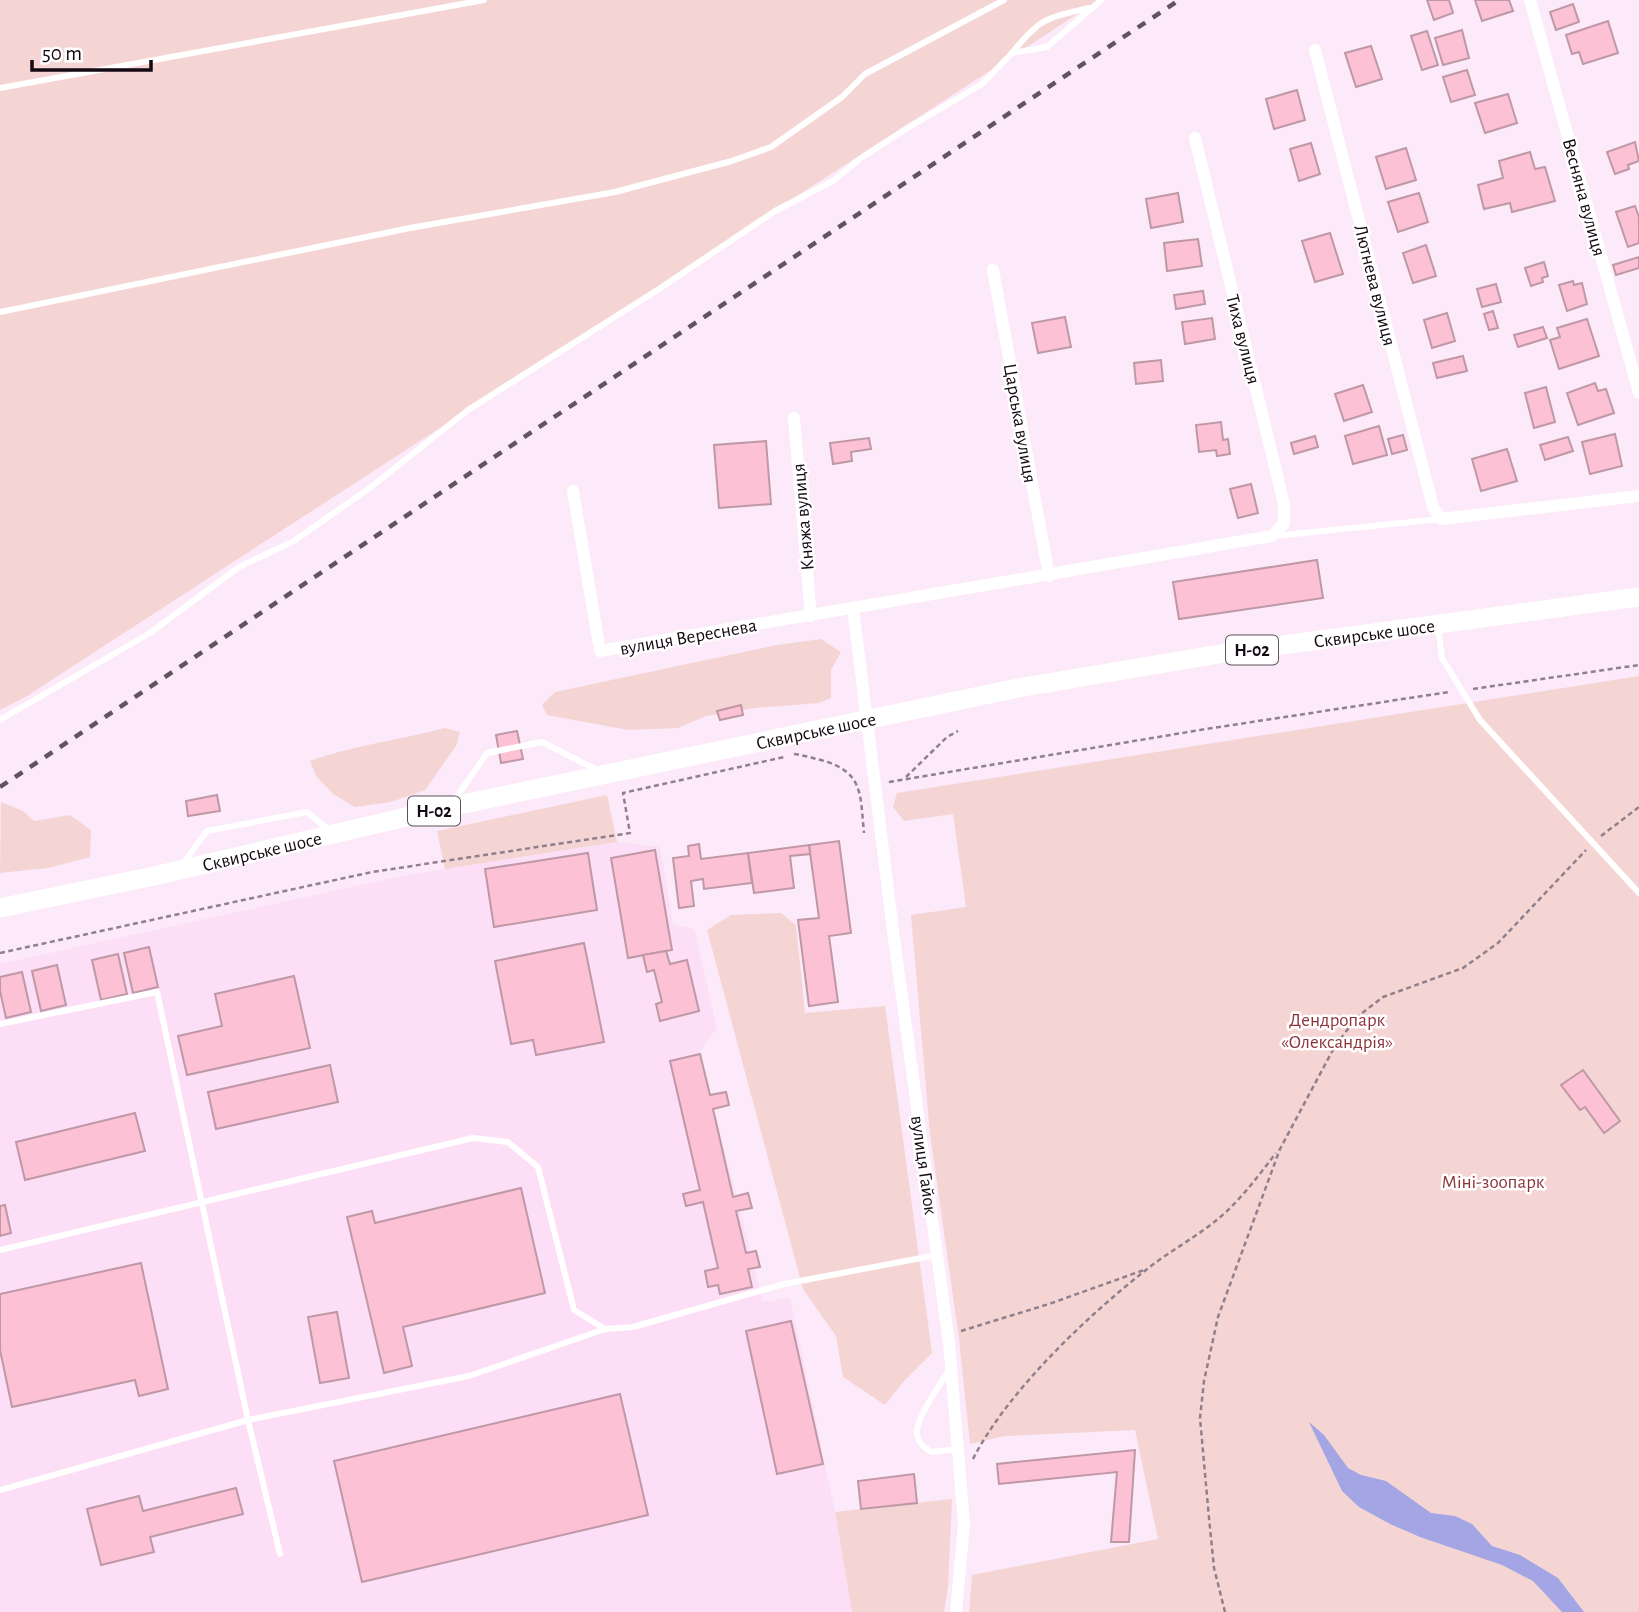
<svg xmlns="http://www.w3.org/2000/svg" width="1639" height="1612" font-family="'Alegreya Sans',sans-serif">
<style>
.built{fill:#fcdef7}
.green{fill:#f5d5d4}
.water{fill:#a3a5e4}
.building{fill:#fdc1d6;stroke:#be98a5;stroke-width:2}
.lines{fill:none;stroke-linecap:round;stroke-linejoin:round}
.path{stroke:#8f808c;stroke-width:2.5;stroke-dasharray:5 3.5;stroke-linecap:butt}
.service{stroke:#fff;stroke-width:6}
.minor{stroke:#fff;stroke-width:12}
.primary{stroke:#fff;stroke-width:19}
.rail{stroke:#62545f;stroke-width:4.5;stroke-dasharray:9 9;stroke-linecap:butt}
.labels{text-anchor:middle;stroke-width:5;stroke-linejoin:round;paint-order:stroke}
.shield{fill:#fff;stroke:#5a5359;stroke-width:2}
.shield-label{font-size:18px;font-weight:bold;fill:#140912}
.street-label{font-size:19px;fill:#140912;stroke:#fff}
.park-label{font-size:19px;fill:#8d3438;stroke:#fff}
</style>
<rect width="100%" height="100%" fill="#fce9f9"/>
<polygon class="built" points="617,842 660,847 673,924 694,929 717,1028 700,1051 700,1054 763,1302 790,1298 835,1512 852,1612 0,1612 0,964 407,875"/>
<g class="green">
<polygon points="0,0 1099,0 27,696 0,710"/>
<polygon points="821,639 841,652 831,670 831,698 819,703 755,708 706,716 678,728 628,730 547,715 542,705 555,692 777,645"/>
<polygon points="1639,676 1639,1612 969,1612 972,1575 1158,1539 1135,1430 1005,1436 970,1444 959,1339 930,1134 911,915 966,907 953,814 904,821 893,807 897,793"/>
<path d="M445,728L460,732L456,746L425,790L391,802L355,807L333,794L316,776L310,761C354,745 400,740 445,728Z"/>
<polygon points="607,795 617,842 445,869 437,831"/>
<polygon points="1,802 23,811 34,821 70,815 91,830 90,857 48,868 0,873"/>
<polygon points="781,913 796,925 805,1013 885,1006 932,1353 904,1381 885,1405 843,1377 836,1336 803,1289 707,930 731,915"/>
<polygon points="952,1499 948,1587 944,1612 852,1612 835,1512"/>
</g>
<polygon class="water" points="1309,1422 1324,1435 1348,1468 1361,1475 1386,1481 1431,1513 1455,1516 1472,1524 1492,1546 1520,1555 1558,1578 1584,1612 1562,1612 1533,1581 1502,1565 1420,1537 1390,1524 1359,1507 1342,1491"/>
<g class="building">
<polygon points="1427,0 1449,0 1453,13 1434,20"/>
<polygon points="1475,0 1509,0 1513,11 1482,21"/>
<polygon points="1573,4 1579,22 1556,30 1550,12"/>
<polygon points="1608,21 1618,53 1583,64 1579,52 1572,54 1566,35"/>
<polygon points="1462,30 1469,58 1443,65 1435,38"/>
<polygon points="1427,31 1438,65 1422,70 1411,36"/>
<polygon points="1371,46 1382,79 1356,87 1345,53"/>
<polygon points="1467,70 1475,95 1451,102 1443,77"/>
<polygon points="1297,90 1305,120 1274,129 1266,99"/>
<polygon points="1508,94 1517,123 1485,133 1475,103"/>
<polygon points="1635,142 1639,161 1628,165 1629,169 1615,174 1607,152"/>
<polygon points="1311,143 1320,174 1299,181 1290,149"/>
<polygon points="1406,148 1416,180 1386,189 1376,157"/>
<polygon points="1530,152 1535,169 1545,167 1555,201 1512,212 1510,203 1484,209 1478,185 1503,178 1499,161"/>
<polygon points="1178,193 1183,222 1151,228 1146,199"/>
<polygon points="1419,193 1428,222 1398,232 1388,202"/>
<polygon points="1635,206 1639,217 1639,243 1628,247 1616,212"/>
<polygon points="1330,233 1343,274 1315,282 1302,241"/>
<polygon points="1198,239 1202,266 1167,271 1164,243"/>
<polygon points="1426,245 1436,276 1413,283 1403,253"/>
<polygon points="1639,257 1639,268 1616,275 1613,265"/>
<polygon points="1544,262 1548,276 1542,278 1543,282 1531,286 1525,268"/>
<polygon points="1573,281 1574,285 1582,283 1587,304 1567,311 1559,285"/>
<polygon points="1496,284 1501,302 1482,307 1477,289"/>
<polygon points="1203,291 1205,304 1176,309 1174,295"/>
<polygon points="1493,311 1498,328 1489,330 1484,314"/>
<polygon points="1447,313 1455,341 1432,348 1424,320"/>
<polygon points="1065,317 1071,347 1038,353 1032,323"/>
<polygon points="1212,318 1215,339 1185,344 1182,322"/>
<polygon points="1587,319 1599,356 1559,369 1550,340 1560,337 1557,328"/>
<polygon points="1543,327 1547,338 1518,347 1514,335"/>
<polygon points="1463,356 1467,371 1437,378 1433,363"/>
<polygon points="1161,360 1163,381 1136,384 1134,363"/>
<polygon points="1595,383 1598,391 1606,389 1614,413 1578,425 1567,393"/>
<polygon points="1363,385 1372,412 1344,421 1335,394"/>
<polygon points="1546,387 1555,422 1534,428 1525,393"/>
<polygon points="1221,422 1223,440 1228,439 1230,454 1217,456 1216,450 1199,452 1196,425"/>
<polygon points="1379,426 1387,455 1353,464 1345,436"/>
<polygon points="1615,434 1622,466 1590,474 1582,442"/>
<polygon points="1403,435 1407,450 1392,454 1388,439"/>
<polygon points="1315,436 1318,447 1294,454 1291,443"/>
<polygon points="1568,437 1573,451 1545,460 1540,445"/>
<polygon points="869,438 871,449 851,452 852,461 833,464 830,443"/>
<polygon points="766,441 771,504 719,508 714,445"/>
<polygon points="1507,449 1517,481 1481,491 1472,459"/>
<polygon points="1251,484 1258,513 1238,518 1230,489"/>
<polygon points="1317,560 1323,598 1179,619 1173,582"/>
<polygon points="741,705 743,715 720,720 717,711"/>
<polygon points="517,731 523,759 501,763 496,735"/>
<polygon points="217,795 220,811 188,816 186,801"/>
<polygon points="839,841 851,933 829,936 838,1002 809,1006 798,920 819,918 809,845"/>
<polygon points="699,844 701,859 748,853 752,883 704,889 703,879 691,881 694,906 679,908 673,858 689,856 688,846"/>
<polygon points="809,845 810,854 790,856 794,888 754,893 748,853"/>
<polygon points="655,850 672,950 628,958 611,858"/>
<polygon points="588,853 597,910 494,927 485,869"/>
<polygon points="584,943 604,1042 536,1055 533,1040 511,1044 495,961"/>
<polygon points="149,947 158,987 133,993 124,953"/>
<polygon points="666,951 670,964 687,960 699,1011 660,1021 656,1004 662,1002 654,970 647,972 643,955"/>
<polygon points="118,954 127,994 101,1000 92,960"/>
<polygon points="57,965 66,1005 41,1011 32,971"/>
<polygon points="22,972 31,1012 6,1018 0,991 0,977"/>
<polygon points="294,976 310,1048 187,1075 178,1036 222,1026 215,994"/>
<polygon points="700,1054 710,1095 726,1092 729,1105 713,1109 733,1197 748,1193 752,1208 736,1211 746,1253 756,1251 760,1267 748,1269 752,1287 720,1294 718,1285 708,1287 705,1271 718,1268 703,1202 686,1206 683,1194 700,1190 670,1061"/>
<polygon points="330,1065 338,1102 216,1129 208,1092"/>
<polygon points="1583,1070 1620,1121 1604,1133 1585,1107 1580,1110 1561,1085"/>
<polygon points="135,1113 145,1151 25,1180 16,1142"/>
<polygon points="521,1188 545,1293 403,1327 412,1366 384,1373 347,1217 372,1211 375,1223"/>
<polygon points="5,1205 11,1233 0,1236 0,1206"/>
<polygon points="141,1263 168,1389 139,1396 135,1380 12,1407 0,1350 0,1294"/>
<polygon points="337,1312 349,1378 320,1383 308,1317"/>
<polygon points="791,1321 823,1464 777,1474 746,1331"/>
<polygon points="620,1394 648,1515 362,1582 334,1461"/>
<polygon points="1135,1450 1129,1542 1111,1542 1117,1472 999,1484 997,1464"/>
<polygon points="914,1474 917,1503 861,1509 858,1481"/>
<polygon points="236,1488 243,1514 150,1537 154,1552 101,1565 87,1509 139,1496 143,1511"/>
</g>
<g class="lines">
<g class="path">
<polyline points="1473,689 1639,665"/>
<path d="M794,754C803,755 812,758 821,760C864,772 860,794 864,833"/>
<polyline points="906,777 947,737 958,731"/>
<polyline points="889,782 1206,729 1449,692"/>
<polyline points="1601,836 1639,807"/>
<polyline points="0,953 372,872 630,833 623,793 784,757"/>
<polyline points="961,1331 1049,1304 1144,1270"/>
<path d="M973,1459C1007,1392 1087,1316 1146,1270C1173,1248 1207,1232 1232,1206C1248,1190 1262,1171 1276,1153"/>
<polyline points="1225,1612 1214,1568 1209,1518 1200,1418 1204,1381 1218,1317 1280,1149 1335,1046 1357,1017 1383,997 1463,968 1498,943 1586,850"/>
</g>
<g class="service">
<path d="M1012,53C1040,18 1046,18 1089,8"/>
<polyline points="0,88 484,0"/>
<polyline points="0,312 410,228 615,192 732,161 771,147 842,97 865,74 1004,0"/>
<polyline points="1274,536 1441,519"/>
<polyline points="1438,626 1442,658 1480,720 1639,893"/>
<polyline points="0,720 150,633 239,567 294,541 371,487 468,410 659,289 775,211 833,181 861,158 906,129 982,84 1012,53 1047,47 1101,0"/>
<polyline points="454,801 487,753 542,742 599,771"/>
<polyline points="183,863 207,831 307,812 330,831"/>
<polyline points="0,1024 157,992 248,1420 0,1490"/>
<polyline points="0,1250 473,1138 508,1142 538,1167 574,1310 605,1329 633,1327 784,1284 937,1255"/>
<path d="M949,1370C941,1384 914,1420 917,1435C919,1444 924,1447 931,1452L958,1449"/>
<polyline points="280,1554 248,1420 469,1376 605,1329"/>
</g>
<g class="minor">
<polyline points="1530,0 1639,393"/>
<polyline points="1315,50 1433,507 1441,519 1639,496"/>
<polyline points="993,270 1049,576"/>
<polyline points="794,418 811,616"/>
<polyline points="573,491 600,651 1272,536 1284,524 1284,504 1195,138"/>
<polyline points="853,608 894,938 949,1343 964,1524 956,1612"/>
</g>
<path class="primary" id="s1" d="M0,908L154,876L449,807L1018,688L1231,652L1639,597"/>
<polyline class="rail" points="0,787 1179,0"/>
</g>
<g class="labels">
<g class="shield">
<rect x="1226" y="635.5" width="52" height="29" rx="5"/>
<rect x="408" y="796.5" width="52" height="29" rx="5"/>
</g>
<g class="shield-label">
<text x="1252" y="656">Н-02</text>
<text x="434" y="817">Н-02</text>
</g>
<g class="street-label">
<text transform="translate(1585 197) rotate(75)" y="7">Весняна вулиця</text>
<text transform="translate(1376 285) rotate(76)" y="7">Лютнева вулиця</text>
<text transform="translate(1244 339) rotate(76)" y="7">Тиха вулиця</text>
<text transform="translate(1021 423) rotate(80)" y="7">Царська вулиця</text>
<text transform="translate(802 517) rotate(-95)" y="7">Княжа вулиця</text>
<text dy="7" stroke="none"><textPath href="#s1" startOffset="1402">Сквирське шосе</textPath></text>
<text transform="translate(688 636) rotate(-10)" y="7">вулиця Вереснева</text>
<text dy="7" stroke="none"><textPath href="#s1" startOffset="835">Сквирське шосе</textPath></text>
<text dy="7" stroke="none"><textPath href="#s1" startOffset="268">Сквирське шосе</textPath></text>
<text transform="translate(925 1165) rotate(82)" y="7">вулиця Гайок</text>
</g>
<g class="park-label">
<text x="1337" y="1026">Дендропарк<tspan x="1337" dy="22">«Олександрія»</tspan></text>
<text x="1493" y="1188">Міні-зоопарк</text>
</g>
</g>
<path d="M32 60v10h119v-10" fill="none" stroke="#140912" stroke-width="3.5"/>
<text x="42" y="60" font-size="21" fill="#140912" stroke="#ffffff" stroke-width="5" paint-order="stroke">50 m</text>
</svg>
